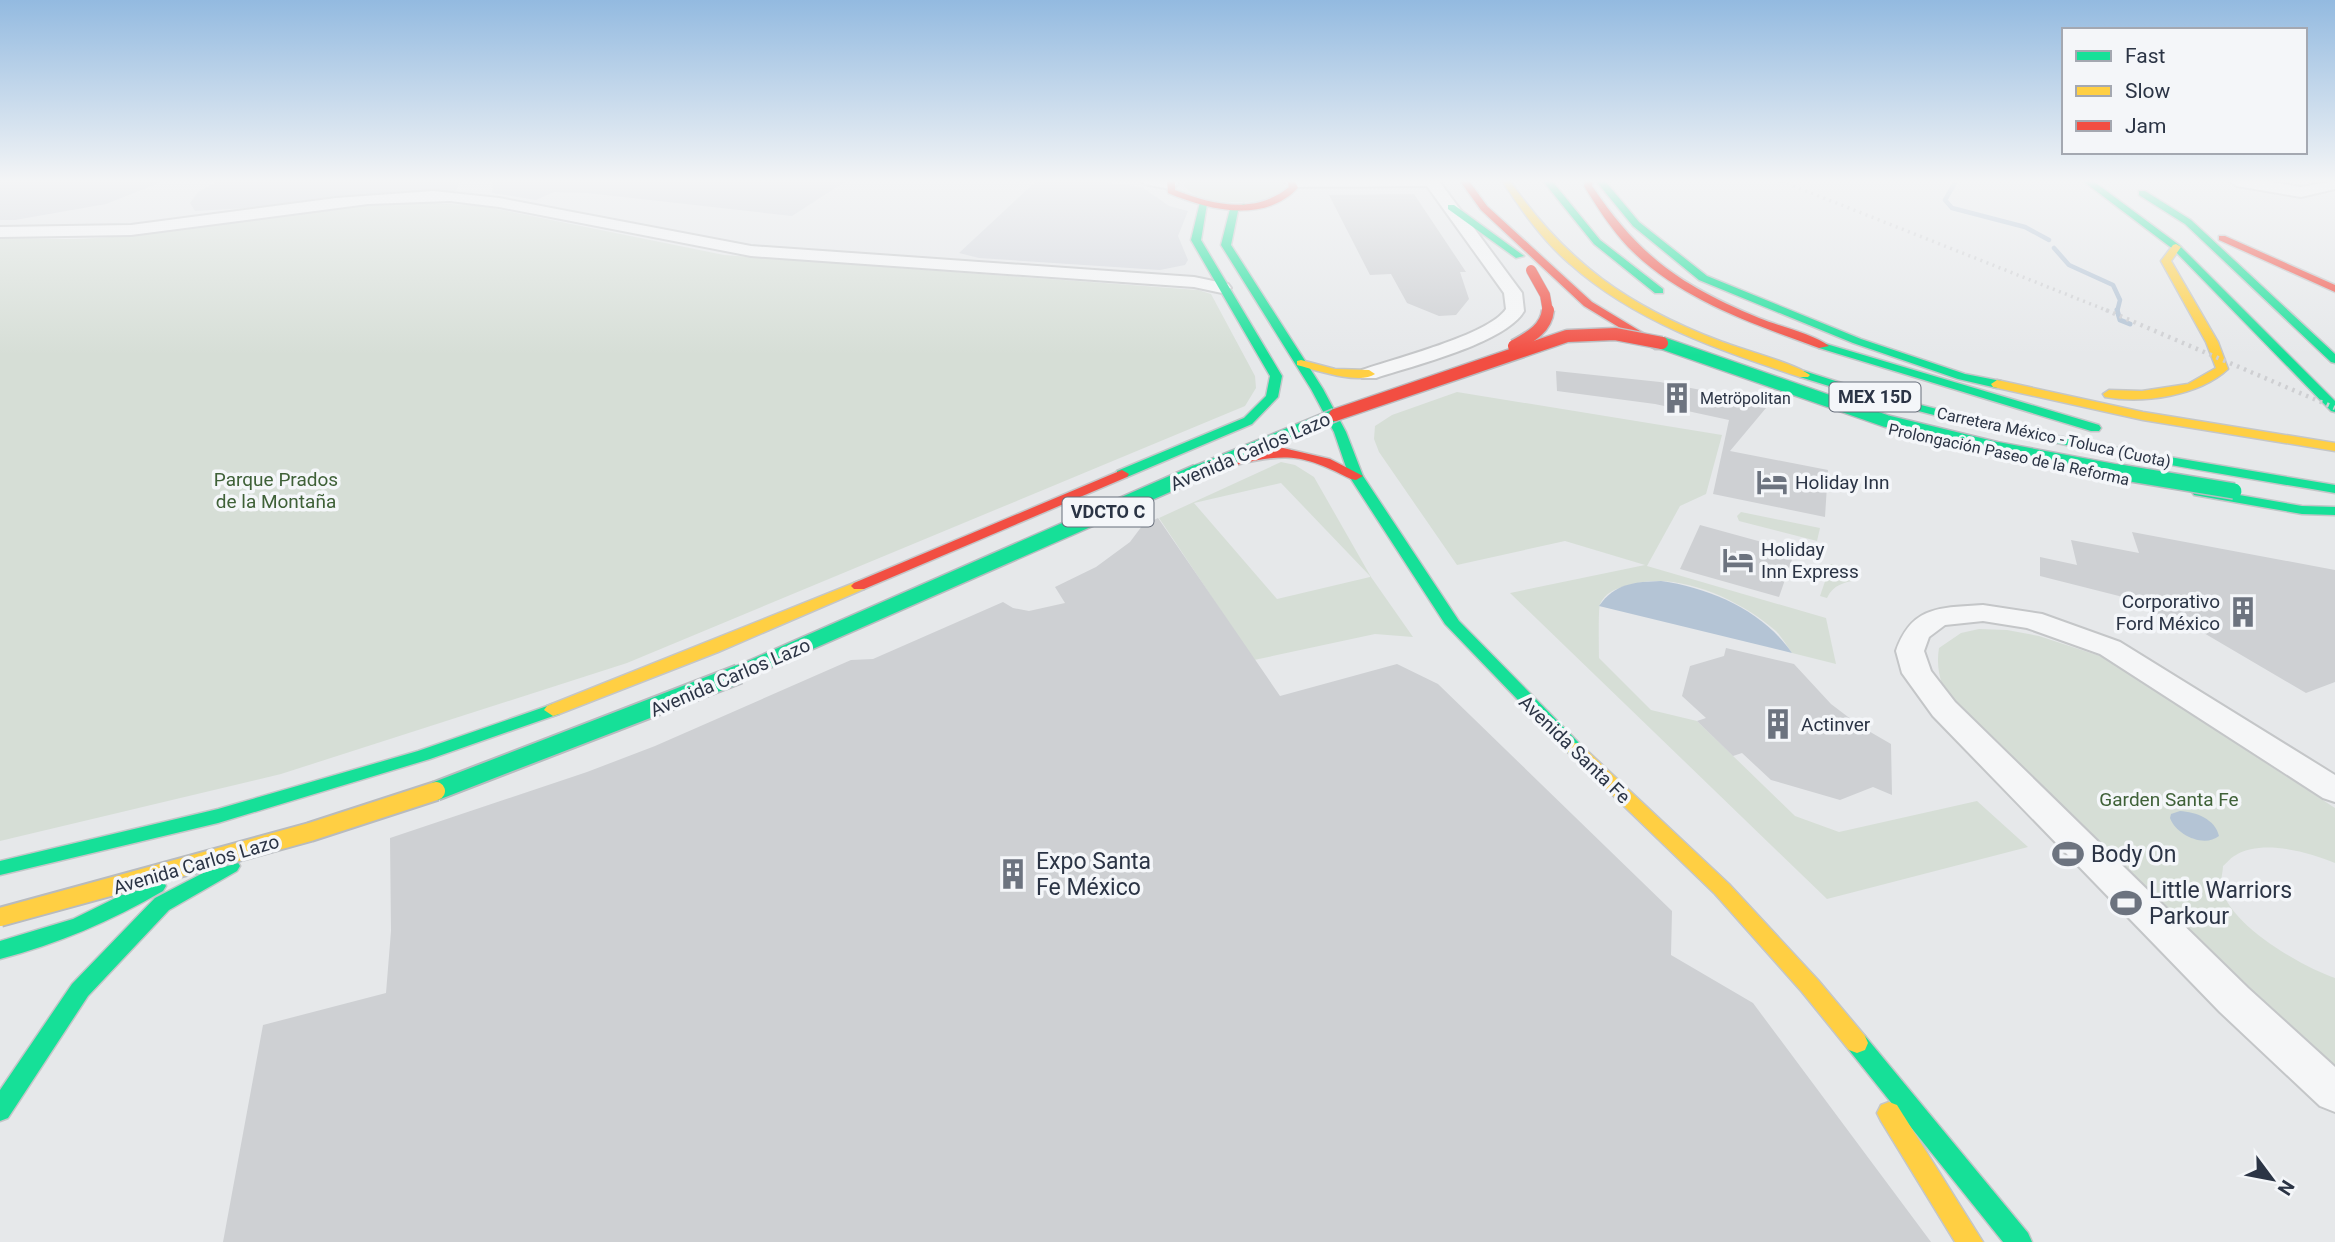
<svg xmlns="http://www.w3.org/2000/svg" width="2335" height="1242" font-family="Roboto,sans-serif">
<style>
.built{fill:#d4d7dd}
.green{fill:#d6ded6;fill-rule:evenodd}
.water{fill:#b4c4d5}
.lines{fill:none;stroke-linecap:round;stroke-linejoin:round}
.stream-far1{stroke:#b4c4d5;stroke-width:4.5}
.stream{stroke:#b4c4d5;stroke-width:5}
.building{fill:#ced0d3}
.street-casing{stroke:#c4c6c8;stroke-width:4}
.fast-casing{stroke:#c4c6c8;stroke-width:3}
.slow-casing{stroke:#c4c6c8;stroke-width:3}
.jam-casing{stroke:#c4c6c8;stroke-width:3}
.street{fill:#f5f6f7;fill-rule:evenodd}
.fast{fill:#16e098;fill-rule:evenodd}
.slow{fill:#ffcf43;fill-rule:evenodd}
.jam{fill:#f24e42;fill-rule:evenodd}
.rail-far1{stroke:#cecfd2;stroke-width:3.5;stroke-dasharray:2 4.5;stroke-linecap:butt}
.rail{stroke:#cecfd2;stroke-width:4.5;stroke-dasharray:2.5 5;stroke-linecap:butt}
.fast-bridge-far2-casing{stroke:#b8bbbf;stroke-width:15;stroke-linecap:butt}
.fast-bridge-far1-casing{stroke:#b8bbbf;stroke-width:18;stroke-linecap:butt}
.fast-bridge-casing{stroke:#b8bbbf;stroke-width:22;stroke-linecap:butt}
.slow-bridge-casing{stroke:#b8bbbf;stroke-width:22;stroke-linecap:butt}
.jam-bridge-far1-casing{stroke:#b8bbbf;stroke-width:11;stroke-linecap:butt}
.jam-bridge-casing{stroke:#b8bbbf;stroke-width:15;stroke-linecap:butt}
.fast-bridge-far2{stroke:#16e098;stroke-width:12}
.fast-bridge-far1{stroke:#16e098;stroke-width:15}
.fast-bridge{stroke:#16e098;stroke-width:18}
.slow-bridge{stroke:#ffcf43;stroke-width:18}
.jam-bridge-far1{stroke:#f24e42;stroke-width:10}
.jam-bridge{stroke:#f24e42;stroke-width:12}
.labels{text-anchor:middle;stroke-width:7;stroke-linejoin:round;paint-order:stroke}
.far-poi-label{font-size:16px;fill:#2b3445;stroke:#f4f6f9;text-anchor:start}
.far-street-label{font-size:16px;fill:#2b3445;stroke:#f4f6f9}
.shield{fill:#f4f6f9;stroke:#676e7b;stroke-width:2}
.shield-label{font-size:18px;font-weight:bold;fill:#2b3445}
.street-label{font-size:19px;fill:#2b3445;stroke:#f4f6f9}
.park-label{font-size:19px;fill:#3f6138;stroke:#f4f6f9}
.poi-label{font-size:19px;fill:#2b3445;stroke:#f4f6f9;text-anchor:start}
.near-poi-label{font-size:23px;fill:#2b3445;stroke:#f4f6f9;text-anchor:start}
</style>
<rect width="100%" height="100%" fill="#e6e8ea"/>
<g class="built">
<polygon points="0,181 164,181 106,204 15,220 0,220"/>
<polygon points="218,181 460,181 456,191 353,196 283,206 195,211 190,203 198,192"/>
<polygon points="493,181 846,181 792,216 587,193 554,192 536,200 492,193"/>
<polygon points="1046,181 1094,181 1142,187 1169,206 1188,211 1178,236 1188,260 1185,265 1160,270 979,258 959,253 1034,183"/>
</g>
<g class="green">
<path d="M1186,181H1282L1285,188C1280,191 1275,196 1270,198C1252,205 1193,205 1184,185Z"/>
<path d="M401,201L482,206L724,255L1198,290L1211,294L1255,376L1256,388L1245,406L627,663L281,774L0,841V238C32,238 65,240 97,238C199,230 299,210 401,201Z"/>
<path d="M1457,392L1722,435L1706,494L1680,506L1647,566L1826,618L1836,664L1792,653C1787,646 1782,637 1776,631C1739,599 1675,569 1626,586C1615,589 1605,593 1600,604C1598,610 1599,648 1599,658L1651,710L1697,721L1795,816L1839,832L1977,801L2028,847L1827,899L1510,593L1645,565L1565,541L1457,565L1379,452L1374,439L1375,426L1392,415Z"/>
<path d="M1281,462L1295,465L1314,477L1371,577L1413,637L1375,634L1254,660L1159,518ZM1281,483L1370,576V577L1277,599L1194,503Z"/>
<polygon points="1741,512 1820,528 1817,541 1739,521 1737,516"/>
<path d="M1831,564L1848,568L1858,580C1844,582 1833,585 1827,598L1820,596Z"/>
<path d="M1979,629L2007,630L2039,636L2103,657L2335,808V863C2309,852 2262,839 2236,855C2231,857 2227,863 2223,866C2223,871 2221,878 2221,883C2223,922 2302,967 2335,978V1072L1955,710C1943,690 1935,672 1939,648L1961,633Z"/>
</g>
<g class="water">
<path d="M1661,581C1711,588 1763,611 1792,653L1599,606C1615,583 1635,582 1661,581Z"/>
<path d="M2180,811C2196,812 2215,819 2219,836C2204,848 2176,835 2170,818L2171,814Z"/>
</g>
<g class="lines">
<g class="stream-far1">
<polyline points="1956,181 1945,200 1952,208 2025,227 2049,240"/>
<polyline points="2054,248 2069,265 2113,285 2120,300 2117,312"/>
</g>
<polyline class="stream" points="2117,310 2120,320 2130,324"/>
</g>
<g class="building">
<polygon points="1414,194 1466,272 1460,272 1469,299 1456,315 1439,316 1407,303 1391,274 1370,275 1329,195"/>
<polygon points="1556,371 1660,382 1701,390 1766,408 1730,451 1828,470 1825,517 1713,494 1729,420 1655,404 1557,391"/>
<polygon points="1158,518 1280,696 1397,664 1438,684 1672,911 1671,955 1753,1003 1931,1242 223,1242 263,1025 386,993 391,931 390,838 587,772 655,746 851,660 873,659 1003,602 1013,608 1029,611 1065,603 1055,587 1096,567 1130,542 1142,526"/>
<polygon points="1700,525 1795,551 1779,597 1680,569"/>
<polygon points="2132,532 2335,570 2335,682 2306,693 2197,629 2158,615 2119,596 2040,576 2040,557 2077,565 2071,540 2139,553"/>
<polygon points="1726,648 1794,664 1831,704 1860,726 1891,744 1892,795 1873,787 1840,800 1771,780 1742,753 1733,756 1697,721 1706,718 1682,696 1690,666 1724,656"/>
</g>
<g class="lines">
<defs>
<g id="street">
<polygon points="1142,181 1176,181 1178,184 1170,189 1144,184"/>
<path d="M1439,181L1522,293L1524,311C1506,343 1412,366 1376,378H1362L1359,374L1362,370C1393,359 1489,335 1506,309L1504,293L1427,186L1292,187L1284,182Z"/>
<polygon points="2230,181 2266,181 2301,187 2335,181 2335,189 2301,197 2237,186"/>
<polygon points="433,191 499,198 751,246 1194,277 1228,284 1231,288 1222,293 1194,287 751,256 499,207 450,201 368,204 131,235 0,237 0,227 131,225 336,198"/>
<path d="M1983,605L2042,614L2120,642L2335,775V802L2323,798L2100,654L2027,628L1983,621L1945,625L1929,637L1924,651L1931,671L1955,702L2248,988L2335,1067V1112L2320,1106L2220,1012L1933,716L1902,673L1896,651C1912,605 1941,608 1983,605Z"/>
</g>
<g id="fast">
<polygon points="1543,181 1552,181 1600,240 1663,289 1663,293 1655,293 1594,244"/>
<polygon points="1596,181 1605,181 1639,222 1707,276 1861,339 1965,374 2001,381 2003,384 1997,388 1958,379 1853,343 1699,280 1633,226"/>
<polygon points="2083,181 2093,181 2179,245 2335,401 2335,412 2331,411 2173,249"/>
<polygon points="2139,191 2145,191 2191,220 2335,354 2335,363 2331,362 2185,224 2139,195"/>
<polygon points="1200,202 1207,204 1201,240 1282,376 1278,397 1252,424 1127,477 1117,477 1117,471 1244,418 1266,396 1270,376 1191,240"/>
<polygon points="1244,204 1248,207 1238,211 1231,245 1323,389 1346,432 1363,476 1459,621 1581,745 1584,749 1581,753 1569,753 1445,624 1349,476 1334,432 1311,389 1221,245 1230,209"/>
<polygon points="1448,205 1454,205 1524,256 1516,258 1448,209"/>
<polygon points="1823,343 2099,425 2101,428 2099,431 2091,431 1819,348 1819,344"/>
<path d="M1804,371L1873,393L2001,425L2134,451L2335,485V493C2154,463 1975,433 1800,377V373Z"/>
<polygon points="2199,488 2302,506 2335,507 2335,515 2302,514 2194,495 2192,492 2194,489"/>
<polygon points="553,704 559,706 562,710 559,714 430,759 218,823 0,875 0,861 218,809 418,751"/>
<polygon points="230,859 237,861 240,866 237,871 169,910 88,996 8,1118 0,1121 0,1090 72,984 155,898"/>
<path d="M156,878L163,881L166,886L163,891C111,921 58,944 0,959V941L73,919Z"/>
<polygon points="1857,1033 1865,1036 2028,1233 2032,1242 2003,1242 1849,1050 1846,1043 1849,1036"/>
</g>
<g id="slow">
<path d="M1502,181H1510C1567,263 1628,306 1720,341C1740,349 1797,364 1810,375L1808,377H1800C1719,350 1635,322 1570,264C1543,241 1522,211 1502,181Z"/>
<path d="M2176,244L2181,247L2171,261L2218,342L2228,369C2199,396 2143,404 2105,397L2103,394L2109,390L2142,391L2188,384L2216,368L2206,342L2161,261L2173,245Z"/>
<path d="M1301,360L1335,369L1369,370L1375,374C1360,385 1315,370 1297,365V361Z"/>
<polygon points="1997,380 2143,412 2335,443 2335,451 2143,420 1993,387 1991,384"/>
<polygon points="859,581 864,583 867,586 864,589 718,652 559,714 553,716 544,710 547,706"/>
<polygon points="1575,743 1581,745 1729,884 1818,980 1865,1036 1868,1043 1865,1050 1857,1053 1849,1050 1802,992 1715,894 1569,753 1566,749 1569,745"/>
<polygon points="1889,1102 1897,1105 1983,1242 1955,1242 1881,1121 1877,1113 1881,1105"/>
</g>
<g id="jam">
<path d="M1167,181H1175V190C1213,205 1255,215 1289,187L1287,181H1295L1298,188C1263,224 1209,210 1168,193Z"/>
<polygon points="1460,181 1469,181 1487,206 1592,302 1663,345 1663,349 1655,349 1584,306 1481,210"/>
<path d="M1585,181H1593L1592,186C1640,257 1680,285 1759,318C1778,326 1813,334 1829,346L1819,348C1753,324 1679,299 1628,247C1611,229 1597,207 1584,186Z"/>
<polygon points="2219,236 2225,236 2335,285 2335,292 2219,240"/>
<path d="M1283,448L1330,459L1363,476L1356,480L1351,479C1304,455 1288,452 1236,465L1229,461L1253,452Z"/>
<polygon points="1122,470 1129,474 1127,477 864,589 854,589 851,586 854,583"/>
</g>
</defs>
<use href="#street" class="street-casing"/>
<use href="#fast" class="fast-casing"/>
<use href="#slow" class="slow-casing"/>
<use href="#jam" class="jam-casing"/>
<use href="#street" class="street"/>
<use href="#fast" class="fast"/>
<use href="#slow" class="slow"/>
<use href="#jam" class="jam"/>
<polyline class="rail-far1" points="1781,181 2111,312"/>
<polyline class="rail" points="2106,310 2335,408"/>
<defs>
<g id="fast-bridge-far2">
<polyline points="1662,343 1886,421 1997,448 2130,473"/>
<polyline points="1193,473 1335,415"/>
</g>
<g id="fast-bridge-far1">
<polyline points="2119,472 2234,491"/>
<polyline points="735,675 1197,472"/>
</g>
<polyline id="fast-bridge" points="436,791 739,674"/>
<polyline id="slow-bridge" points="0,917 310,832 436,791"/>
<polyline id="jam-bridge-far1" points="1531,270 1545,295 1548,312"/>
<g id="jam-bridge">
<path d="M1514,346C1530,337 1546,329 1548,310"/>
<polyline points="1335,415 1567,336 1615,334 1662,343"/>
</g>
</defs>
<use href="#fast-bridge-far2" class="fast-bridge-far2-casing"/>
<use href="#fast-bridge-far1" class="fast-bridge-far1-casing"/>
<use href="#fast-bridge" class="fast-bridge-casing"/>
<use href="#slow-bridge" class="slow-bridge-casing"/>
<use href="#jam-bridge-far1" class="jam-bridge-far1-casing"/>
<use href="#jam-bridge" class="jam-bridge-casing"/>
<use href="#fast-bridge-far2" class="fast-bridge-far2"/>
<use href="#fast-bridge-far1" class="fast-bridge-far1"/>
<use href="#fast-bridge" class="fast-bridge"/>
<use href="#slow-bridge" class="slow-bridge"/>
<use href="#jam-bridge-far1" class="jam-bridge-far1"/>
<use href="#jam-bridge" class="jam-bridge"/>
</g>
<linearGradient id="sky" x2="0" y2="1"><stop stop-color="#93bae0"/><stop offset="0.51" stop-color="#f4f5f6"/><stop offset="1" stop-color="#f4f5f6" stop-opacity="0"/></linearGradient>
<rect width="2335" height="355" fill="url(#sky)"/>
<defs>
<symbol id="building-bare" viewBox="-9 -9 18 18"><path d="M-4-6H4V6H1V3H-1V6H-4ZM-2.5-4.3h1.7v1.8h-1.7ZM.8-4.3h1.7v1.8H.8ZM-2.5-1h1.7V.8h-1.7ZM.8-1h1.7V.8H.8Z" fill="#6c737f" stroke="#f4f6f9" stroke-width="2.5" paint-order="stroke"/></symbol>
<symbol id="hotel-bare" viewBox="-9 -9 18 18"><path d="M-6-4.5h1.5V1H6V5H4.5V3h-9V5H-6ZM-4 0a1.8 1.8 0 1 1 3.6 0ZM.5 0V-2.5h3Q6-2.5 6 0Z" fill="#6c737f" stroke="#f4f6f9" stroke-width="2.5" paint-order="stroke"/></symbol>
<symbol id="stadium-bare" viewBox="-9 -9 18 18"><path d="M0-5a6.5 5 0 1 0 0 10a6.5 5 0 1 0 0-10ZM-3.5-1.8h7v3.6h-7Z" fill="#6c737f" stroke="#f4f6f9" stroke-width="2.5" paint-order="stroke"/></symbol>
</defs>
<g fill-rule="evenodd">
<use href="#building-bare" x="1655" y="376" width="44" height="44"/>
<use href="#hotel-bare" x="1750" y="460" width="44" height="44"/>
<use href="#hotel-bare" x="1716" y="538" width="44" height="44"/>
<use href="#building-bare" x="2221" y="590" width="44" height="44"/>
<use href="#building-bare" x="1756" y="702" width="44" height="44"/>
<use href="#stadium-bare" x="2046" y="832" width="44" height="44"/>
<use href="#building-bare" x="991" y="852" width="44" height="44"/>
<use href="#stadium-bare" x="2104" y="881" width="44" height="44"/>
</g>
<g class="labels">
<g class="far-poi-label">
<text x="1700" y="404">Metröpolitan</text>
</g>
<g class="far-street-label">
<text transform="translate(2054 437) rotate(12)" y="6">Carretera México - Toluca (Cuota)</text>
<text transform="translate(2009 454) rotate(12)" y="6">Prolongación Paseo de la Reforma</text>
</g>
<g class="shield">
<rect x="1829.5" y="382.5" width="91" height="29" rx="5"/>
<rect x="1062.5" y="497.5" width="91" height="29" rx="5"/>
</g>
<g class="shield-label">
<text x="1875" y="403">MEX 15D</text>
<text x="1108" y="518">VDCTO C</text>
</g>
<g class="street-label">
<text transform="translate(1250 451) rotate(-23)" y="7">Avenida Carlos Lazo</text>
<text transform="translate(730 677) rotate(-23)" y="7">Avenida Carlos Lazo</text>
<text transform="translate(1575 749) rotate(44)" y="7">Avenida Santa Fe</text>
<text transform="translate(196 864) rotate(-16)" y="7">Avenida Carlos Lazo</text>
</g>
<g class="park-label">
<text x="276" y="486">Parque Prados<tspan x="276" dy="22">de la Montaña</tspan></text>
<text x="2169" y="806">Garden Santa Fe</text>
</g>
<g class="poi-label">
<text x="1795" y="489">Holiday Inn</text>
<text x="1761" y="556">Holiday<tspan x="1761" dy="22">Inn Express</tspan></text>
<text x="2220" y="608" text-anchor="end">Corporativo<tspan x="2220" dy="22">Ford México</tspan></text>
<text x="1801" y="731">Actinver</text>
</g>
<g class="near-poi-label">
<text x="2091" y="862">Body On</text>
<text x="1036" y="869">Expo Santa<tspan x="1036" dy="26">Fe México</tspan></text>
<text x="2149" y="898">Little Warriors<tspan x="2149" dy="26">Parkour</tspan></text>
</g>
</g>
<rect x="2062" y="28" width="245" height="126" fill="#f4f6f9" stroke="#a4a8b1" stroke-width="2"/>
<rect x="2076" y="51" width="35" height="10" fill="#16e098" stroke="#a4a8b1" stroke-width="2"/>
<text x="2125" y="63" font-size="21" fill="#2b3445">Fast</text>
<rect x="2076" y="86" width="35" height="10" fill="#ffcf43" stroke="#a4a8b1" stroke-width="2"/>
<text x="2125" y="98" font-size="21" fill="#2b3445">Slow</text>
<rect x="2076" y="121" width="35" height="10" fill="#f24e42" stroke="#a4a8b1" stroke-width="2"/>
<text x="2125" y="133" font-size="21" fill="#2b3445">Jam</text>
<g transform="translate(2272 1179) rotate(122)" stroke="#f4f6f9" stroke-width="5" paint-order="stroke">
<path d="M0-5L12 26L0 18L-12 26Z" fill="#2b3445"/>
<text y="-10" font-size="19" font-weight="bold" text-anchor="middle" fill="#2b3445">N</text>
</g>
</svg>
